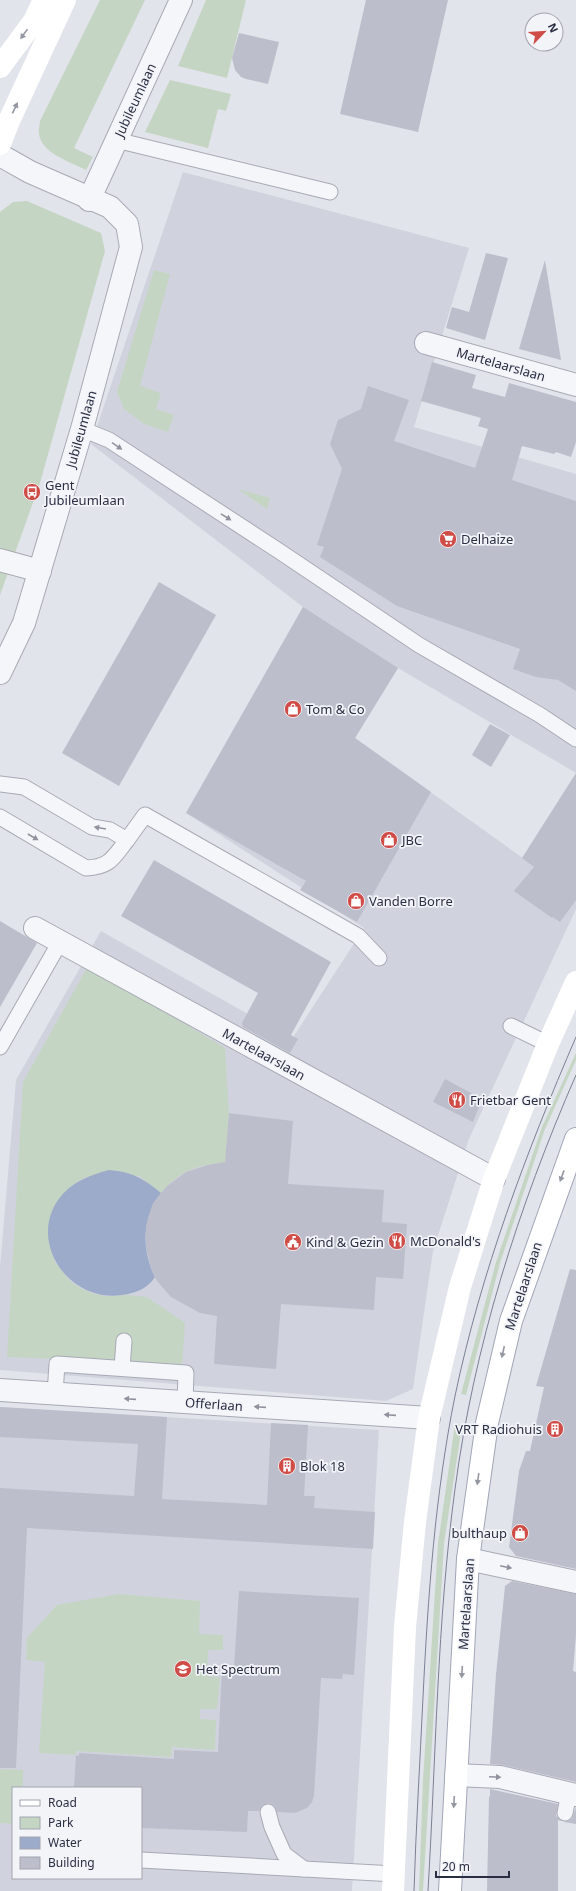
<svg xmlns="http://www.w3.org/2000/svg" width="576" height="1891" font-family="'Noto Sans',sans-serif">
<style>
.built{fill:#d0d3dd;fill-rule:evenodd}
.green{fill:#c5d5c3}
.water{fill:#9dabcb}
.building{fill:#bcbfcb}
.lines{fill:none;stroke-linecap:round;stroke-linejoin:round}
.lane-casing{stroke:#a7aab5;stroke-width:17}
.street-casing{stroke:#a7aab5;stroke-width:24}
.primary-casing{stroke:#a1a6b7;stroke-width:24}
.lane{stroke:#f5f6f9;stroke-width:15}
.street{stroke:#f5f6f9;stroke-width:22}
.secondary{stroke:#fff;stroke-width:22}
.primary{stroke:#fff;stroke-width:22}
.tram{stroke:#7b8095;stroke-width:1}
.oneway{fill:#9496a1}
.oneway2{fill:#90929e}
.labels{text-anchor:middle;stroke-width:3.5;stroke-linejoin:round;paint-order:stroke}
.street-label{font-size:13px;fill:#2a2e43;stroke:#f2f4f8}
.poi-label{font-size:13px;fill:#2a2e43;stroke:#f2f4f8;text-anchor:start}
</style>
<rect width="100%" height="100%" fill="#e2e4eb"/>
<g class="built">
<polygon points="183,172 469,248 414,427 576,474 576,773 398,668 355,738 576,896 576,909 469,1139 433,1251 413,1389 386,1401 0,1370 0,1267 16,1080 101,931 292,1039 364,928 186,813 303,607 91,444"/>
<path d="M0,1407L379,1430L352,1891H0ZM13,1788H141V1878H13Z"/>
</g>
<g class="green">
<path d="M100,0H145L74,148L93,157L86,170C71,162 40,153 39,133C38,129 40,125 40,121Z"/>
<polygon points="206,0 246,0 227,78 178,66"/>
<polygon points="170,80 231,94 226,111 218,109 208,148 145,132"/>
<polygon points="27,201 101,233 105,251 40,483 0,595 0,212 13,202"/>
<polygon points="154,270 170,274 140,386 161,393 156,409 174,415 168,432 144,424 124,409 117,392"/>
<polygon points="238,489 270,498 267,509"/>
<path d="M88,966L225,1048L229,1113L225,1165C200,1161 176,1174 161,1193L139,1176L85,1177L66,1191L49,1224V1240L55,1262L70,1281L82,1289L94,1294L107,1296L126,1295L147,1297L185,1323L182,1364L7,1357L23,1082Z"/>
<polygon points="576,1053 576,1060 545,1129 500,1263 466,1395 461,1394 496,1262 542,1127"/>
<polygon points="455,1424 462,1425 444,1544 423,1891 419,1891 423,1780 438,1544"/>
<polygon points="119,1594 200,1601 199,1634 223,1635 223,1650 208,1650 207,1676 220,1677 217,1709 200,1709 200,1719 216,1720 215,1750 172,1747 171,1757 76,1751 76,1755 39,1753 45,1662 26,1660 27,1638 57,1605"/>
<polygon points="0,1769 23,1770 23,1788 13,1788 13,1824 0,1823"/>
</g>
<path class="water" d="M109,1170C132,1172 143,1178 161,1193C142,1218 141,1249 155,1277C147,1289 136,1293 122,1295C70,1303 28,1244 58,1200C70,1183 89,1175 109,1170Z"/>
<g class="building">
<polygon points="366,0 448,0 418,132 340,114"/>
<polygon points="239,33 279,42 268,84 246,79 241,77 235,70 232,58"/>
<polygon points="486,253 508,258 485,340 446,328 452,307 469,312"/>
<polygon points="545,260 561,360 519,349"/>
<polygon points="432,362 476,375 472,388 505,397 509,383 576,402 576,442 571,457 556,452 554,454 522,446 512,480 576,501 576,691 558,680 536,677 513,669 520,649 397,606 320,557 324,547 317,545 342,469 330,444 338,420 361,409 368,386 409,400 394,441 475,468 488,429 478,426 481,418 421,401"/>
<polygon points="159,582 216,615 119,786 62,753"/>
<polygon points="303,607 398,668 355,738 431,792 357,922 300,890 306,881 186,813"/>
<polygon points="490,724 510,735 491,767 472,755"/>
<polygon points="576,773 576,900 560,922 553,917 552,918 514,891 534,867 522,858"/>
<polygon points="154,860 331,962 291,1035 298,1039 290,1053 243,1027 242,1023 258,993 121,916"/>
<polygon points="0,921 37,943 0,1007"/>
<polygon points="445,1079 482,1099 473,1122 433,1102"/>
<polygon points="229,1113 293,1121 288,1184 384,1190 382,1222 407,1224 403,1279 376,1277 374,1310 281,1304 276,1369 214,1364 217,1316 200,1313 171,1297 157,1281 151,1269 146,1248 146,1226 149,1215 153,1203 167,1186 186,1172 208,1165 225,1162"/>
<polygon points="570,1269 576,1270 576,1569 516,1556 509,1547 519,1471 526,1451 530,1451 544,1387 536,1386"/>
<polygon points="0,1407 167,1417 162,1499 267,1505 271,1423 308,1425 304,1496 315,1496 314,1508 375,1512 373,1549 27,1528 16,1768 0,1768 0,1488 134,1496 138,1444 0,1437"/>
<polygon points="512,1581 576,1594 576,1635 573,1671 576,1672 576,1782 503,1765 490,1764 496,1674 505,1586"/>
<polygon points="239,1591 359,1598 354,1675 343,1674 342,1679 321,1678 314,1796 312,1802 307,1808 295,1813 277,1812 275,1806 270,1803 262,1805 259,1811 248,1811 247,1832 141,1828 141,1788 74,1788 76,1755 79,1756 79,1753 174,1759 174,1750 218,1752 222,1667 234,1667"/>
<polygon points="490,1789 558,1804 556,1816 562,1821 558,1820 558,1891 487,1891 489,1796 490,1797"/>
<polygon points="576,1807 576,1824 564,1822 572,1819"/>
</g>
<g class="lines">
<defs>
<g id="lane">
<polyline points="116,140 330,192"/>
<polyline points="82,429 109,440 279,551 419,645 540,715 576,739"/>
<path d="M0,784L24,787L92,827L110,830L127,840C113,858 110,867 86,868L0,817"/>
<polyline points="127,840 145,815 358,936 379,958"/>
<polyline points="511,1026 548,1044"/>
<polyline points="0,1047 60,942"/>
<polyline points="122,1368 124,1341"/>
<polyline points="55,1394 57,1364 186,1373 185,1402"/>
<polyline points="268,1812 272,1827 284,1854 304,1869"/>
<polyline points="565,1813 569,1793"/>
<polyline points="141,1860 395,1874"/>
</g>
<g id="street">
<polyline points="0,155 30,172 110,207 127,224 131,247 82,429 24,623 0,673"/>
<polyline points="89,200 181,0"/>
<polyline points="426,343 576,385"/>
<polyline points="0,560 40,571"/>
<polyline points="35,928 494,1179"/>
<polyline points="0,1390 429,1418"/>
<polyline points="468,1559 576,1582"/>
<polyline points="456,1775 500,1777 576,1795"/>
</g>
<polyline id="primary" points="450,1891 468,1559 487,1423 511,1321 576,1139"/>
</defs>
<use href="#lane" class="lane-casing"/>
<use href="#street" class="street-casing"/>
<use href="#primary" class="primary-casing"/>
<use href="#lane" class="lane"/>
<use href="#street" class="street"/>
<g class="secondary">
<polyline points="0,67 34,21 44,0"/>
<polyline points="0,144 9,121 65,0"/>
<polyline points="393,1891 405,1627 415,1522 429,1418 460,1287 494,1179 548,1044 576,982"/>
</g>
<use href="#primary" class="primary"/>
<g class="tram">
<path d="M414,1891C416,1826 420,1762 423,1697C428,1596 435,1495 455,1396C481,1272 526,1153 576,1037"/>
<path d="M428,1891C436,1757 437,1622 455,1489C474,1346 518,1208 576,1075"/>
</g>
</g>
<defs><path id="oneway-solid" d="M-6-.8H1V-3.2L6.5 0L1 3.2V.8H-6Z"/></defs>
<g class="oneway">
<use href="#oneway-solid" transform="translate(24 34) rotate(126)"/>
<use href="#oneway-solid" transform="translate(15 108) rotate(-65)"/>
<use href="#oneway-solid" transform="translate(562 1176) rotate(110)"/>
<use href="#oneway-solid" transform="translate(503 1352) rotate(103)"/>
<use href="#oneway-solid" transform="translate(478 1479) rotate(98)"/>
<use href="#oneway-solid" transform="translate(462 1672) rotate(93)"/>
<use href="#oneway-solid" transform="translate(454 1802) rotate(93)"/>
</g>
<g class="oneway2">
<use href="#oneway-solid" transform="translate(117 446) rotate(34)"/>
<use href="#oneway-solid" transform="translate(226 517) rotate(32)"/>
<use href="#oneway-solid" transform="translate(100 828) rotate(-170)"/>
<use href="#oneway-solid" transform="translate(33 837) rotate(30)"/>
<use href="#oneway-solid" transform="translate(130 1399) rotate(-176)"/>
<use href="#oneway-solid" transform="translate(260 1407) rotate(-176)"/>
<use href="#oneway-solid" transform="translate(390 1415) rotate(-176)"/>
<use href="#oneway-solid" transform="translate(506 1567) rotate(12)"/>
<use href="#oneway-solid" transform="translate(495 1777) rotate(3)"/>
</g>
<defs>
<symbol id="bus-disc" viewBox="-11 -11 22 22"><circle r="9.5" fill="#d04c47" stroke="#f2f4f8"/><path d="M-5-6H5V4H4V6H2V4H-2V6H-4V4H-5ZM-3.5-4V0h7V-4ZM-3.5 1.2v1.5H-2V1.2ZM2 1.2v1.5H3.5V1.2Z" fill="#fff"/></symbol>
<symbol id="supermarket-disc" viewBox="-11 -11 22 22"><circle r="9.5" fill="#d04c47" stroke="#f2f4f8"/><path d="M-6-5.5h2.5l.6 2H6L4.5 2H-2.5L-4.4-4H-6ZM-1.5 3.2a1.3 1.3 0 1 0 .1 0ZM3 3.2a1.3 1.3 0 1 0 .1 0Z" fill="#fff"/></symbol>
<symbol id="shop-disc" viewBox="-11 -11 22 22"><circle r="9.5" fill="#d04c47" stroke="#f2f4f8"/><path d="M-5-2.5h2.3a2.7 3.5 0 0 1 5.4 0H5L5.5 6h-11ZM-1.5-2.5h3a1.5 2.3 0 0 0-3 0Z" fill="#fff"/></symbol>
<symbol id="restaurant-disc" viewBox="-11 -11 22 22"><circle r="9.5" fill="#d04c47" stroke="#f2f4f8"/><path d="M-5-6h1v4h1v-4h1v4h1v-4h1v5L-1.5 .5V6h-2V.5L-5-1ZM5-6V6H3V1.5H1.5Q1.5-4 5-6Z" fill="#fff"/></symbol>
<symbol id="civic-disc" viewBox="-11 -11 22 22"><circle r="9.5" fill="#d04c47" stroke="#f2f4f8"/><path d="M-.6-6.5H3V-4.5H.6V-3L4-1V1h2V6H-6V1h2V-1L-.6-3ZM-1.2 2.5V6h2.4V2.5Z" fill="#fff"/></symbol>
<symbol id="building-disc" viewBox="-11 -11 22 22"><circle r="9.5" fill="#d04c47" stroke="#f2f4f8"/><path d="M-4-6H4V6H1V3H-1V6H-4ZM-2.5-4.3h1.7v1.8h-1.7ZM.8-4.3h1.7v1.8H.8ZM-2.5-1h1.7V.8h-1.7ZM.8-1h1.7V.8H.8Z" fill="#fff"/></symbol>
<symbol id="school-disc" viewBox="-11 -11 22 22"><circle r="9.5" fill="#d04c47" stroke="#f2f4f8"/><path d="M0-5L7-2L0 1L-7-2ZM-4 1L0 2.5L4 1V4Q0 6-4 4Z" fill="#fff"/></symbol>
</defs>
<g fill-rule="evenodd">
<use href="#bus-disc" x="22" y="482" width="20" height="20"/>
<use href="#supermarket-disc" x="438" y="529" width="20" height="20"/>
<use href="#shop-disc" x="283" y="699" width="20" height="20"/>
<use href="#shop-disc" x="379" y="830" width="20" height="20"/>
<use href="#shop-disc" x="346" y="891" width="20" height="20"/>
<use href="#restaurant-disc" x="447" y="1090" width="20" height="20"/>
<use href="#restaurant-disc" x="387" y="1231" width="20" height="20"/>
<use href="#civic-disc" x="283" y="1232" width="20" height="20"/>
<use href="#building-disc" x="545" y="1419" width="20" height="20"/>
<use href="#building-disc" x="277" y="1456" width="20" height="20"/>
<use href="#shop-disc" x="510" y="1523" width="20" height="20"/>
<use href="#school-disc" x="173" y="1659" width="20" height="20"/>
</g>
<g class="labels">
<g class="street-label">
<text transform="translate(135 100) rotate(-65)" y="5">Jubileumlaan</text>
<text transform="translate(501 364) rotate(16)" y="5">Martelaarslaan</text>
<text transform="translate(81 429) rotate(-74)" y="5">Jubileumlaan</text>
<text transform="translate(264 1054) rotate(29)" y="5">Martelaarslaan</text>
<text transform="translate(523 1286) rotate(-72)" y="5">Martelaarslaan</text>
<text transform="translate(214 1404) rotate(4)" y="5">Offerlaan</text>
<text transform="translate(466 1604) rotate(-86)" y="5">Martelaarslaan</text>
</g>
<g class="poi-label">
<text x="45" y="490">Gent<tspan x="45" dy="15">Jubileumlaan</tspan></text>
<text x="461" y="544">Delhaize</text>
<text x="306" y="714">Tom &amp; Co</text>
<text x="402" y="845">JBC</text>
<text x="369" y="906">Vanden Borre</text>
<text x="470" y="1105">Frietbar Gent</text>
<text x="410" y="1246">McDonald's</text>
<text x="306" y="1247">Kind &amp; Gezin</text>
<text x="542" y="1434" text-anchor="end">VRT Radiohuis</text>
<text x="300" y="1471">Blok 18</text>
<text x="507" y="1538" text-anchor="end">bulthaup</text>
<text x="196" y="1674">Het Spectrum</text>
</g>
</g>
<rect x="12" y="1787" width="130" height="92" fill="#f2f4f8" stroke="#a2a5b0"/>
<rect x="20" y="1800" width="20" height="6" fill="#ffffff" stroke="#a2a5b0"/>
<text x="48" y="1807" font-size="12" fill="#2a2e43">Road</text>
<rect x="20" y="1817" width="20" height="12" fill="#c5d5c3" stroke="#a2a5b0"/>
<text x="48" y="1827" font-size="12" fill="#2a2e43">Park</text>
<rect x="20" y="1837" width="20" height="12" fill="#9dabcb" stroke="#a2a5b0"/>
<text x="48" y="1847" font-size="12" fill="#2a2e43">Water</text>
<rect x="20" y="1857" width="20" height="12" fill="#bcbfcb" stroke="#a2a5b0"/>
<text x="48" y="1867" font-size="12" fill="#2a2e43">Building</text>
<g transform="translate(544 32) rotate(65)"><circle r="19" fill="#f2f4f8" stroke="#a2a5b0"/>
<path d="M0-3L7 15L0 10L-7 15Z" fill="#d04c47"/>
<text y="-6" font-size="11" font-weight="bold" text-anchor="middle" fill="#2a2e43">N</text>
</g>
<path d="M436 1871v6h73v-6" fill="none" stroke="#2a2e43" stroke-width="2"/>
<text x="442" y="1871" font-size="12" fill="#2a2e43" stroke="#f2f4f8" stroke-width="3" paint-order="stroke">20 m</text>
</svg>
